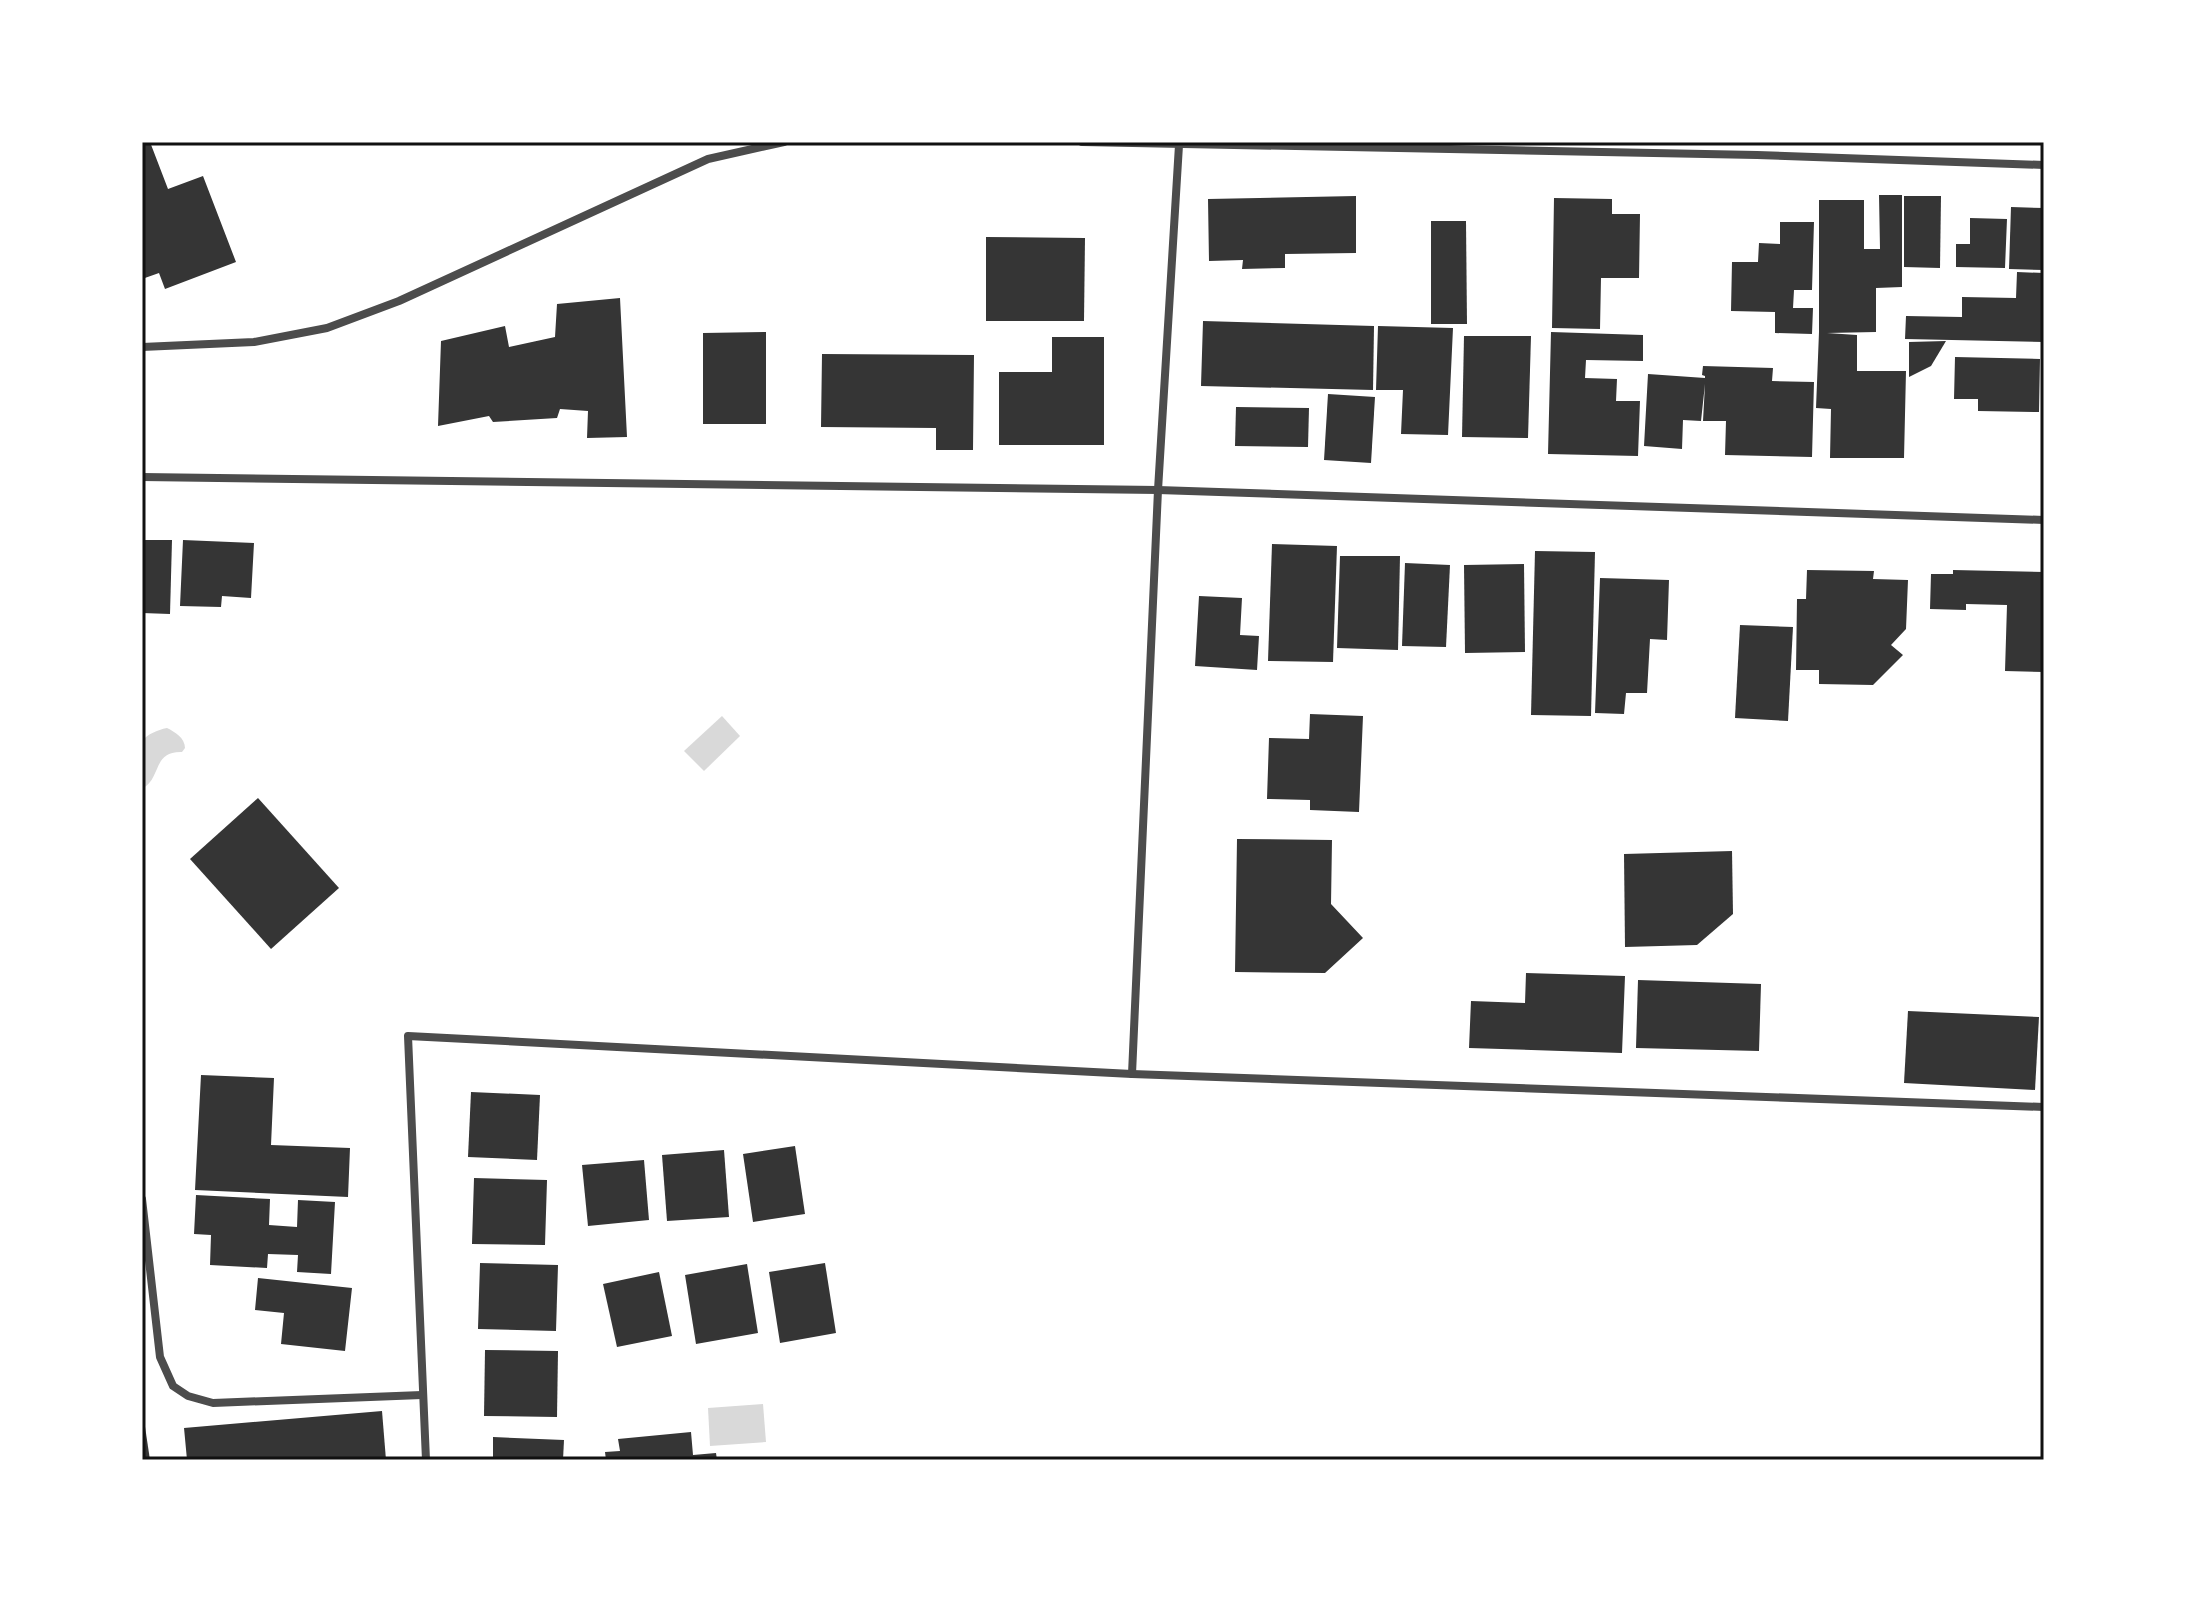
<svg xmlns="http://www.w3.org/2000/svg" width="2186" height="1602" font-family="'IBM Plex Serif',serif">
<style>
.water{fill:#d9d9d9}
.building{fill:#353535}
.lines{fill:none;stroke-linecap:round;stroke-linejoin:round}
.minor{stroke:#4c4c4c;stroke-width:8}
.neatline{fill:none;stroke:#111;stroke-width:3}
</style>
<rect width="100%" height="100%" fill="#fff"/>
<g class="water">
<polygon points="722,716 740,736 704,771 684,751"/>
<path d="M167,728C175,732 185,738 185,748L182,752C152,751 162,778 142,789V741C148,734 157,730 167,728Z"/>
<polygon points="763,1404 766,1442 710,1446 708,1408"/>
</g>
<g class="building">
<polygon points="150,142 168,189 203,176 236,262 165,289 159,273 142,279 142,145"/>
<polygon points="1879,195 1902,195 1902,287 1876,288 1876,332 1827,333 1857,335 1857,371 1906,371 1904,458 1830,458 1831,409 1816,408 1819,332 1819,200 1864,200 1864,249 1880,249"/>
<polygon points="1356,196 1356,253 1285,254 1285,268 1242,269 1243,260 1209,261 1208,199"/>
<polygon points="1904,196 1941,196 1940,268 1904,267"/>
<polygon points="1554,198 1612,199 1612,214 1640,214 1639,278 1601,278 1600,329 1552,328"/>
<polygon points="2011,207 2044,208 2044,270 2009,269"/>
<polygon points="1970,218 2007,219 2005,268 1956,267 1956,244 1970,244"/>
<polygon points="1431,221 1466,221 1467,324 1431,324"/>
<polygon points="1780,222 1814,222 1812,290 1794,290 1793,308 1813,308 1812,334 1775,333 1775,312 1731,311 1732,262 1758,262 1759,243 1780,244"/>
<polygon points="986,237 1085,238 1084,321 986,321"/>
<polygon points="2017,272 2044,273 2044,342 1905,339 1906,316 1962,317 1962,297 2016,298"/>
<polygon points="620,298 627,437 587,438 588,411 560,409 557,418 493,422 489,416 438,426 441,341 505,326 509,347 555,337 557,304"/>
<polygon points="1203,321 1374,326 1373,390 1201,386"/>
<polygon points="1378,326 1453,328 1448,435 1401,434 1403,390 1376,390"/>
<polygon points="766,332 766,424 703,424 703,333"/>
<polygon points="1551,332 1643,335 1643,361 1586,360 1585,378 1617,379 1616,401 1640,401 1638,456 1548,454"/>
<polygon points="1464,336 1531,336 1528,438 1462,437"/>
<polygon points="1052,337 1104,337 1104,445 999,445 999,372 1052,372"/>
<polygon points="1946,341 1931,366 1909,377 1909,342"/>
<polygon points="822,354 974,355 973,450 936,450 936,428 821,427"/>
<polygon points="1955,357 2040,359 2039,412 1978,411 1978,399 1954,399"/>
<polygon points="1703,366 1773,368 1772,381 1814,382 1812,457 1725,455 1726,421 1703,421 1705,384 1701,421 1683,420 1682,449 1644,446 1648,374 1705,378 1705,376 1702,375"/>
<polygon points="1328,394 1375,397 1371,463 1324,460"/>
<polygon points="1236,407 1309,408 1308,447 1235,446"/>
<polygon points="142,540 172,540 170,614 142,613"/>
<polygon points="183,540 254,543 251,598 222,596 221,607 180,606"/>
<polygon points="1272,544 1337,546 1333,662 1268,661"/>
<polygon points="1535,551 1595,552 1591,716 1531,715"/>
<polygon points="1340,556 1400,556 1398,650 1337,648"/>
<polygon points="1405,563 1450,565 1446,647 1402,646"/>
<polygon points="1524,564 1525,652 1465,653 1464,565"/>
<polygon points="1807,570 1874,571 1873,579 1908,580 1906,629 1891,645 1903,655 1873,685 1819,684 1819,670 1796,670 1797,599 1806,599"/>
<polygon points="1953,570 2044,572 2044,672 2005,671 2007,605 1966,604 1966,610 1930,609 1931,574 1953,574"/>
<polygon points="1600,578 1669,580 1667,640 1650,639 1647,693 1626,693 1624,714 1595,713"/>
<polygon points="1199,596 1242,598 1240,635 1259,636 1257,670 1195,666"/>
<polygon points="1740,625 1793,627 1788,721 1735,718"/>
<polygon points="1310,714 1363,716 1359,812 1310,810 1310,800 1267,799 1269,738 1309,739"/>
<polygon points="258,798 339,888 271,949 190,859"/>
<polygon points="1237,839 1332,840 1331,904 1363,938 1325,973 1235,972"/>
<polygon points="1732,851 1733,914 1697,945 1625,947 1624,854"/>
<polygon points="1526,973 1625,976 1622,1053 1469,1048 1471,1001 1525,1003"/>
<polygon points="1638,980 1761,984 1759,1051 1636,1048"/>
<polygon points="1908,1011 2039,1017 2035,1090 1904,1083"/>
<polygon points="201,1075 274,1078 271,1145 350,1148 348,1197 195,1190"/>
<polygon points="471,1092 540,1095 537,1160 468,1157"/>
<polygon points="795,1146 805,1214 753,1222 743,1154"/>
<polygon points="724,1150 729,1217 667,1221 662,1155"/>
<polygon points="644,1160 649,1220 588,1226 582,1165"/>
<polygon points="474,1178 547,1180 545,1245 472,1244"/>
<polygon points="196,1195 270,1199 269,1225 297,1227 298,1200 335,1202 331,1274 297,1272 298,1255 268,1254 267,1268 210,1265 211,1235 194,1234"/>
<polygon points="480,1263 558,1265 556,1331 478,1329"/>
<polygon points="825,1263 836,1333 780,1343 769,1272"/>
<polygon points="747,1264 758,1333 696,1344 685,1275"/>
<polygon points="659,1272 672,1336 617,1347 603,1284"/>
<polygon points="258,1278 352,1288 345,1351 281,1344 284,1313 255,1310"/>
<polygon points="485,1350 558,1351 557,1417 484,1416"/>
<polygon points="382,1411 386,1460 187,1460 184,1428"/>
<polygon points="142,1420 144,1420 150,1460 142,1460"/>
<polygon points="691,1432 693,1455 716,1453 717,1460 606,1460 605,1452 620,1451 618,1439"/>
<polygon points="493,1437 564,1440 563,1460 493,1460"/>
</g>
<g class="lines">
<g class="minor">
<polyline points="1082,142 1757,155 2044,165"/>
<polyline points="142,347 254,342 327,328 399,301 708,159 784,142"/>
<polyline points="142,477 1158,490 2044,520"/>
<polyline points="1132,1074 1158,490 1179,145"/>
<polyline points="142,1199 160,1357 173,1386 188,1396 213,1403 422,1395"/>
<polyline points="426,1460 408,1036 1132,1074 2044,1107"/>
</g>
</g>
<rect width="2186" height="1602" fill="none" stroke="#ffffff" stroke-width="288"/>
<rect x="144" y="144" width="1898" height="1314" class="neatline"/>
</svg>
